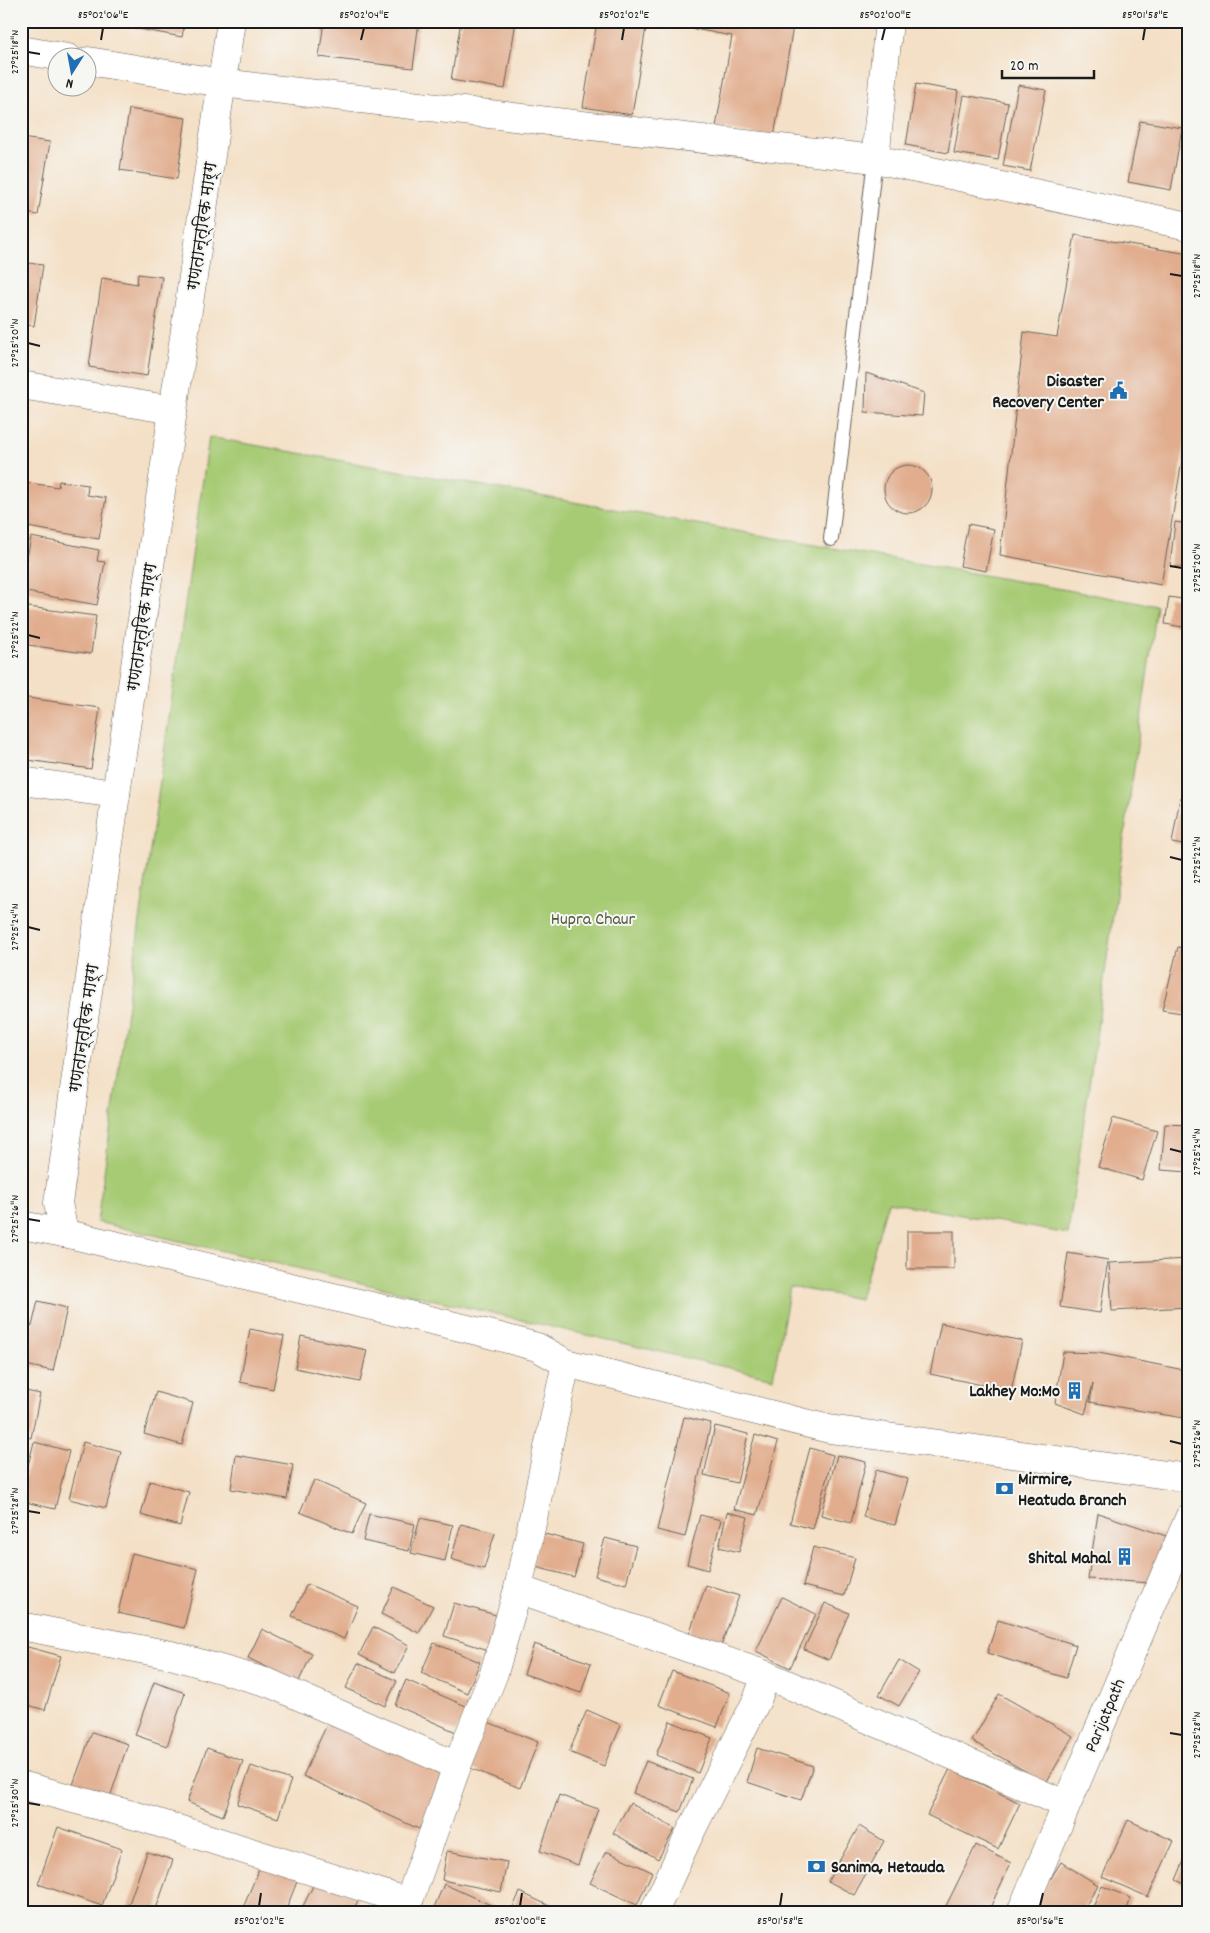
<svg xmlns="http://www.w3.org/2000/svg" width="1210" height="1933" font-family="Dekko,'Playpen Sans Deva',sans-serif">
<style>
.green{fill:#a7cb74;stroke:#627448}
.building{fill:#e1ad8e}
.lines{fill:none;stroke-linecap:round;stroke-linejoin:round}
.service-casing{stroke:#686158;stroke-width:16}
.minor-casing{stroke:#686158;stroke-width:29}
.service{stroke:#fff;stroke-width:14}
.minor{stroke:#fff;stroke-width:28}
.ticks{fill:none;stroke:#1c1c1c;stroke-width:2}
.labels{text-anchor:middle;stroke-width:4;stroke-linejoin:round;paint-order:stroke}
.street-label{font-size:18px;fill:#1c1c1c;stroke:#f6f6f2}
.poi-label{font-size:18px;font-weight:bold;fill:#1c1c1c;stroke:#f6f6f2;text-anchor:end}
.park-label{font-size:18px;fill:#4d593b;stroke:#f6f6f2}
.neatline{fill:none;stroke:#1c1c1c;stroke-width:2}
.ticks-label{font-size:12px;text-anchor:middle;fill:#1c1c1c}
</style>
<rect width="100%" height="100%" fill="#f6f6f2"/>
<filter id="ink" filterUnits="userSpaceOnUse"><feTurbulence type="fractalNoise" baseFrequency=".02" numOctaves="2"/><feDisplacementMap in="SourceGraphic" scale="10" xChannelSelector="R" yChannelSelector="G"/><feConvolveMatrix kernelMatrix="1 2 1 2 8 2 1 2 1" color-interpolation-filters="sRGB"/></filter>
<filter id="wash" filterUnits="userSpaceOnUse"><feTurbulence type="fractalNoise" baseFrequency=".0096" numOctaves="4" result="noise"/><feDisplacementMap in="SourceGraphic" scale="20" xChannelSelector="R" yChannelSelector="G"/><feGaussianBlur stdDeviation="1.12" result="paint"/><feColorMatrix in="noise" values="0 0 0 0 0 0 0 0 0 0 0 0 0 0 0 0 0 1.4 0 .05"/><feComposite in="paint" operator="in"/></filter>
<g filter="url(#wash)">
<rect width="100%" height="100%" fill="#f4e0c6"/>
<polygon class="green" points="209,437 1157,606 1068,1234 888,1202 860,1299 790,1287 773,1378 97,1222"/>
<g id="blocks">
<g class="building">
<polygon points="99,21 133,21 131,28"/>
<polygon points="136,21 185,21 182,37 134,28"/>
<polygon points="324,21 419,21 413,68 319,57"/>
<polygon points="461,21 516,21 505,89 451,80"/>
<polygon points="597,21 647,21 632,115 583,107"/>
<polygon points="652,21 794,21 774,137 716,127 732,36"/>
<polygon points="916,84 958,91 948,153 906,145"/>
<polygon points="1018,85 1046,90 1030,171 1003,166"/>
<polygon points="964,95 1008,103 998,160 954,153"/>
<polygon points="129,109 186,118 177,179 120,170"/>
<polygon points="1140,121 1182,128 1171,190 1128,182"/>
<polygon points="21,138 50,142 38,215 21,212"/>
<polygon points="1075,235 1189,254 1189,419 1161,585 1000,555 1024,332 1057,337"/>
<polygon points="21,262 43,265 34,326 21,324"/>
<polygon points="138,274 162,277 147,376 89,367 102,278 137,284"/>
<polygon points="866,373 924,393 922,416 865,412"/>
<circle cx="908" cy="489" r="24"/>
<polygon points="59,481 88,485 87,495 106,498 99,539 21,526 21,482 58,487"/>
<polygon points="1175,522 1189,524 1189,568 1170,566"/>
<polygon points="968,524 994,529 986,571 960,566"/>
<polygon points="31,537 99,550 97,561 105,562 97,605 21,591"/>
<polygon points="1169,597 1189,600 1189,628 1165,624"/>
<polygon points="21,606 96,616 91,654 21,644"/>
<polygon points="21,697 100,708 91,769 21,759"/>
<polygon points="1180,798 1189,799 1189,846 1172,843"/>
<polygon points="1178,947 1189,949 1189,1014 1162,1010"/>
<polygon points="1113,1118 1157,1131 1142,1180 1098,1167"/>
<polygon points="1165,1124 1189,1125 1189,1172 1161,1170"/>
<rect x="907" y="1231" width="47" height="38"/>
<polygon points="1068,1253 1108,1260 1100,1313 1060,1307"/>
<polygon points="1189,1259 1189,1307 1112,1311 1109,1263"/>
<polygon points="38,1301 67,1308 53,1371 21,1364 21,1324 32,1326"/>
<polygon points="941,1323 1022,1341 1011,1391 930,1374"/>
<polygon points="250,1329 284,1336 273,1389 240,1382"/>
<polygon points="301,1336 367,1350 360,1382 295,1368"/>
<polygon points="1063,1352 1099,1353 1189,1371 1189,1419 1090,1402 1093,1384 1085,1414 1055,1403"/>
<polygon points="21,1390 40,1394 31,1438 21,1436"/>
<polygon points="156,1392 193,1403 182,1445 144,1434"/>
<polygon points="684,1417 711,1423 685,1537 657,1530"/>
<polygon points="715,1426 748,1434 737,1483 704,1475"/>
<polygon points="755,1435 778,1442 757,1515 734,1509"/>
<polygon points="34,1442 69,1451 55,1509 21,1501 21,1493"/>
<polygon points="83,1442 121,1452 106,1508 69,1499"/>
<polygon points="810,1448 833,1455 813,1529 790,1523"/>
<polygon points="236,1455 293,1465 287,1499 231,1489"/>
<polygon points="837,1455 866,1462 851,1523 821,1515"/>
<polygon points="876,1470 908,1479 895,1525 863,1517"/>
<polygon points="314,1480 366,1503 352,1534 300,1512"/>
<polygon points="150,1481 189,1492 180,1526 141,1515"/>
<polygon points="727,1512 748,1517 739,1552 719,1547"/>
<polygon points="1098,1513 1166,1536 1151,1583 1088,1579"/>
<polygon points="369,1514 415,1524 409,1551 363,1541"/>
<polygon points="700,1515 721,1520 708,1570 687,1564"/>
<polygon points="420,1518 453,1525 445,1561 411,1553"/>
<polygon points="461,1524 495,1533 484,1569 451,1559"/>
<polygon points="541,1533 583,1544 574,1577 532,1566"/>
<polygon points="605,1538 636,1546 626,1584 595,1576"/>
<polygon points="813,1547 855,1558 844,1596 803,1586"/>
<polygon points="132,1553 198,1569 184,1628 118,1613"/>
<polygon points="307,1584 358,1606 344,1639 292,1616"/>
<polygon points="706,1585 739,1596 721,1646 689,1634"/>
<polygon points="394,1587 433,1606 419,1633 381,1614"/>
<polygon points="782,1597 816,1614 790,1668 756,1651"/>
<polygon points="454,1603 506,1618 495,1652 444,1636"/>
<polygon points="825,1603 849,1613 829,1660 804,1649"/>
<polygon points="998,1620 1076,1645 1066,1678 987,1653"/>
<polygon points="373,1627 409,1645 395,1673 359,1655"/>
<polygon points="262,1629 312,1654 298,1683 248,1658"/>
<polygon points="434,1643 480,1662 467,1693 421,1673"/>
<polygon points="534,1644 591,1663 581,1693 524,1674"/>
<polygon points="24,1646 61,1656 45,1710 21,1703 21,1654"/>
<polygon points="899,1660 919,1672 899,1706 879,1695"/>
<polygon points="358,1663 397,1681 385,1706 346,1688"/>
<polygon points="672,1671 730,1693 717,1727 659,1705"/>
<polygon points="406,1680 468,1707 456,1732 395,1705"/>
<polygon points="154,1682 185,1693 167,1746 135,1735"/>
<polygon points="999,1694 1073,1736 1046,1783 972,1741"/>
<polygon points="587,1710 621,1725 604,1766 569,1752"/>
<polygon points="330,1718 446,1771 419,1829 303,1776"/>
<polygon points="478,1718 538,1742 520,1788 460,1764"/>
<polygon points="670,1721 712,1738 698,1773 656,1755"/>
<polygon points="92,1732 128,1744 107,1806 70,1793"/>
<polygon points="207,1748 243,1761 223,1816 187,1802"/>
<polygon points="757,1748 813,1766 801,1800 747,1782"/>
<polygon points="646,1761 693,1779 680,1812 633,1793"/>
<polygon points="251,1766 291,1780 278,1818 237,1804"/>
<polygon points="950,1769 1020,1803 998,1849 927,1815"/>
<polygon points="559,1795 598,1809 578,1865 540,1851"/>
<polygon points="630,1803 675,1829 658,1859 613,1833"/>
<polygon points="1128,1820 1174,1841 1148,1897 1102,1877"/>
<polygon points="859,1826 884,1841 854,1895 828,1881"/>
<polygon points="58,1827 122,1849 102,1906 38,1884"/>
<polygon points="976,1845 1011,1863 988,1912 943,1912"/>
<polygon points="1189,1849 1189,1886 1176,1880"/>
<polygon points="447,1851 507,1862 501,1892 442,1880"/>
<polygon points="606,1851 652,1872 637,1905 590,1883"/>
<polygon points="147,1852 173,1860 155,1912 126,1912"/>
<polygon points="263,1859 300,1874 285,1912 252,1912 243,1908"/>
<polygon points="1061,1862 1098,1885 1082,1912 1036,1912 1032,1909"/>
<polygon points="317,1878 359,1899 352,1912 300,1912"/>
<polygon points="444,1884 495,1907 492,1912 432,1912"/>
<polygon points="1102,1886 1131,1898 1126,1912 1091,1912"/>
<polygon points="520,1892 558,1910 557,1912 511,1912"/>
</g>
</g>
</g>
<g filter="url(#ink)">
<use href="#blocks" fill-opacity="0" stroke="#686158" stroke-width="1"/>
<g class="lines">
<defs>
<polyline id="service" points="831,539 875,159"/>
<g id="minor">
<polyline points="21,50 68,58"/>
<polyline points="88,61 222,83 875,159 1189,226"/>
<polyline points="875,159 889,21"/>
<polyline points="21,385 173,410"/>
<polyline points="21,781 116,794"/>
<polyline points="21,1225 64,1233 485,1333 537,1347 566,1363 829,1429 1189,1478"/>
<polyline points="64,1233 58,1203 116,794 231,21"/>
<polyline points="518,1589 766,1675 1065,1804"/>
<polyline points="21,1626 171,1655 269,1683 457,1766"/>
<polyline points="21,1785 140,1817 409,1902"/>
<polyline points="405,1912 457,1766 494,1673 518,1589 566,1363"/>
<polyline points="654,1912 689,1835 757,1700 766,1675"/>
<polyline points="1021,1912 1189,1518"/>
</g>
</defs>
<use href="#service" class="service-casing"/>
<use href="#minor" class="minor-casing"/>
<use href="#service" class="service"/>
<use href="#minor" class="minor"/>
</g>
</g>
<path class="ticks" d="M101,40L103,28M361,40L364,28M622,40L624,28M882,40L885,28M1143,40L1145,28M28,52L40,54M1170,274L1182,276M28,343L40,346M1170,566L1182,568M28,635L40,638M1170,857L1182,860M28,927L40,930M1170,1149L1182,1152M28,1219L40,1221M1170,1441L1182,1444M28,1511L40,1513M1170,1733L1182,1735M28,1803L40,1805M259,1906L261,1893M520,1906L522,1893M780,1906L782,1893M1040,1906L1043,1893"/>
<defs>
<symbol id="civic-bare" viewBox="-9 -9 18 18"><path d="M-.6-6.5H3V-4.5H.6V-3L4-1V1h2V6H-6V1h2V-1L-.6-3ZM-1.2 2.5V6h2.4V2.5Z" fill="#1f6fb2" stroke="#f6f6f2" stroke-width="2.5" paint-order="stroke"/></symbol>
<symbol id="building-bare" viewBox="-9 -9 18 18"><path d="M-4-6H4V6H1V3H-1V6H-4ZM-2.5-4.3h1.7v1.8h-1.7ZM.8-4.3h1.7v1.8H.8ZM-2.5-1h1.7V.8h-1.7ZM.8-1h1.7V.8H.8Z" fill="#1f6fb2" stroke="#f6f6f2" stroke-width="2.5" paint-order="stroke"/></symbol>
<symbol id="bank-bare" viewBox="-9 -9 18 18"><path d="M-6-4H6V4H-6ZM0-2.3a2.3 2.3 0 1 0 0 4.6a2.3 2.3 0 1 0 0-4.6Z" fill="#1f6fb2" stroke="#f6f6f2" stroke-width="2.5" paint-order="stroke"/></symbol>
</defs>
<g fill-rule="evenodd">
<use href="#civic-bare" x="1106" y="378" width="25" height="25"/>
<use href="#building-bare" x="1062" y="1378" width="25" height="25"/>
<use href="#bank-bare" x="992" y="1476" width="25" height="25"/>
<use href="#building-bare" x="1112" y="1544" width="25" height="25"/>
<use href="#bank-bare" x="804" y="1854" width="25" height="25"/>
</g>
<g class="labels">
<g class="street-label">
<text transform="translate(201 226) rotate(-82)" y="6">गणतान्त्रिक मार्ग</text>
<text transform="translate(141 627) rotate(-82)" y="6">गणतान्त्रिक मार्ग</text>
<text transform="translate(83 1028) rotate(-82)" y="6">गणतान्त्रिक मार्ग</text>
<text transform="translate(1104 1715) rotate(-67)" y="6">Parijatpath</text>
</g>
<g class="poi-label">
<text x="1104" y="386">Disaster<tspan x="1104" dy="21">Recovery Center</tspan></text>
<text x="1060" y="1396">Lakhey Mo:Mo</text>
<text x="1018" y="1484" text-anchor="start">Mirmire,<tspan x="1018" dy="21">Heatuda Branch</tspan></text>
<text x="1111" y="1563">Shital Mahal</text>
<text x="831" y="1872" text-anchor="start">Sanima, Hetauda</text>
</g>
<g class="park-label">
<text x="593" y="924">Hupra Chaur</text>
</g>
</g>
<rect width="1210" height="1933" fill="none" stroke="#f6f6f2" stroke-width="55"/>
<g transform="translate(72 72) rotate(191)"><circle r="24" fill="#f6f6f2" stroke="#9f9f9c"/>
<path d="M0-4L9 19L0 12L-9 19Z" fill="#1f6fb2"/>
<text y="-8" font-size="14" font-weight="bold" text-anchor="middle" fill="#1c1c1c">N</text>
</g>
<path d="M1002 70v8h92v-8" fill="none" stroke="#1c1c1c" stroke-width="2.5"/>
<text x="1010" y="70" font-size="15" fill="#1c1c1c" stroke="#f6f6f2" stroke-width="4" paint-order="stroke">20 m</text>
<rect x="28" y="28" width="1154" height="1878" class="neatline"/>
<g class="ticks-label">
<text x="103" y="18">85°02'06"E</text>
<text x="364" y="18">85°02'04"E</text>
<text x="624" y="18">85°02'02"E</text>
<text x="885" y="18">85°02'00"E</text>
<text x="1145" y="18">85°01'58"E</text>
<text transform="translate(14 52) rotate(-90)" y="4">27°25'18"N</text>
<text transform="translate(1196 276) rotate(-90)" y="4">27°25'18"N</text>
<text transform="translate(14 343) rotate(-90)" y="4">27°25'20"N</text>
<text transform="translate(1196 568) rotate(-90)" y="4">27°25'20"N</text>
<text transform="translate(14 635) rotate(-90)" y="4">27°25'22"N</text>
<text transform="translate(1196 860) rotate(-90)" y="4">27°25'22"N</text>
<text transform="translate(14 927) rotate(-90)" y="4">27°25'24"N</text>
<text transform="translate(1196 1152) rotate(-90)" y="4">27°25'24"N</text>
<text transform="translate(14 1219) rotate(-90)" y="4">27°25'26"N</text>
<text transform="translate(1196 1444) rotate(-90)" y="4">27°25'26"N</text>
<text transform="translate(14 1511) rotate(-90)" y="4">27°25'28"N</text>
<text transform="translate(1196 1735) rotate(-90)" y="4">27°25'28"N</text>
<text transform="translate(14 1803) rotate(-90)" y="4">27°25'30"N</text>
<text x="259" y="1924">85°02'02"E</text>
<text x="520" y="1924">85°02'00"E</text>
<text x="780" y="1924">85°01'58"E</text>
<text x="1040" y="1924">85°01'56"E</text>
</g>
</svg>
